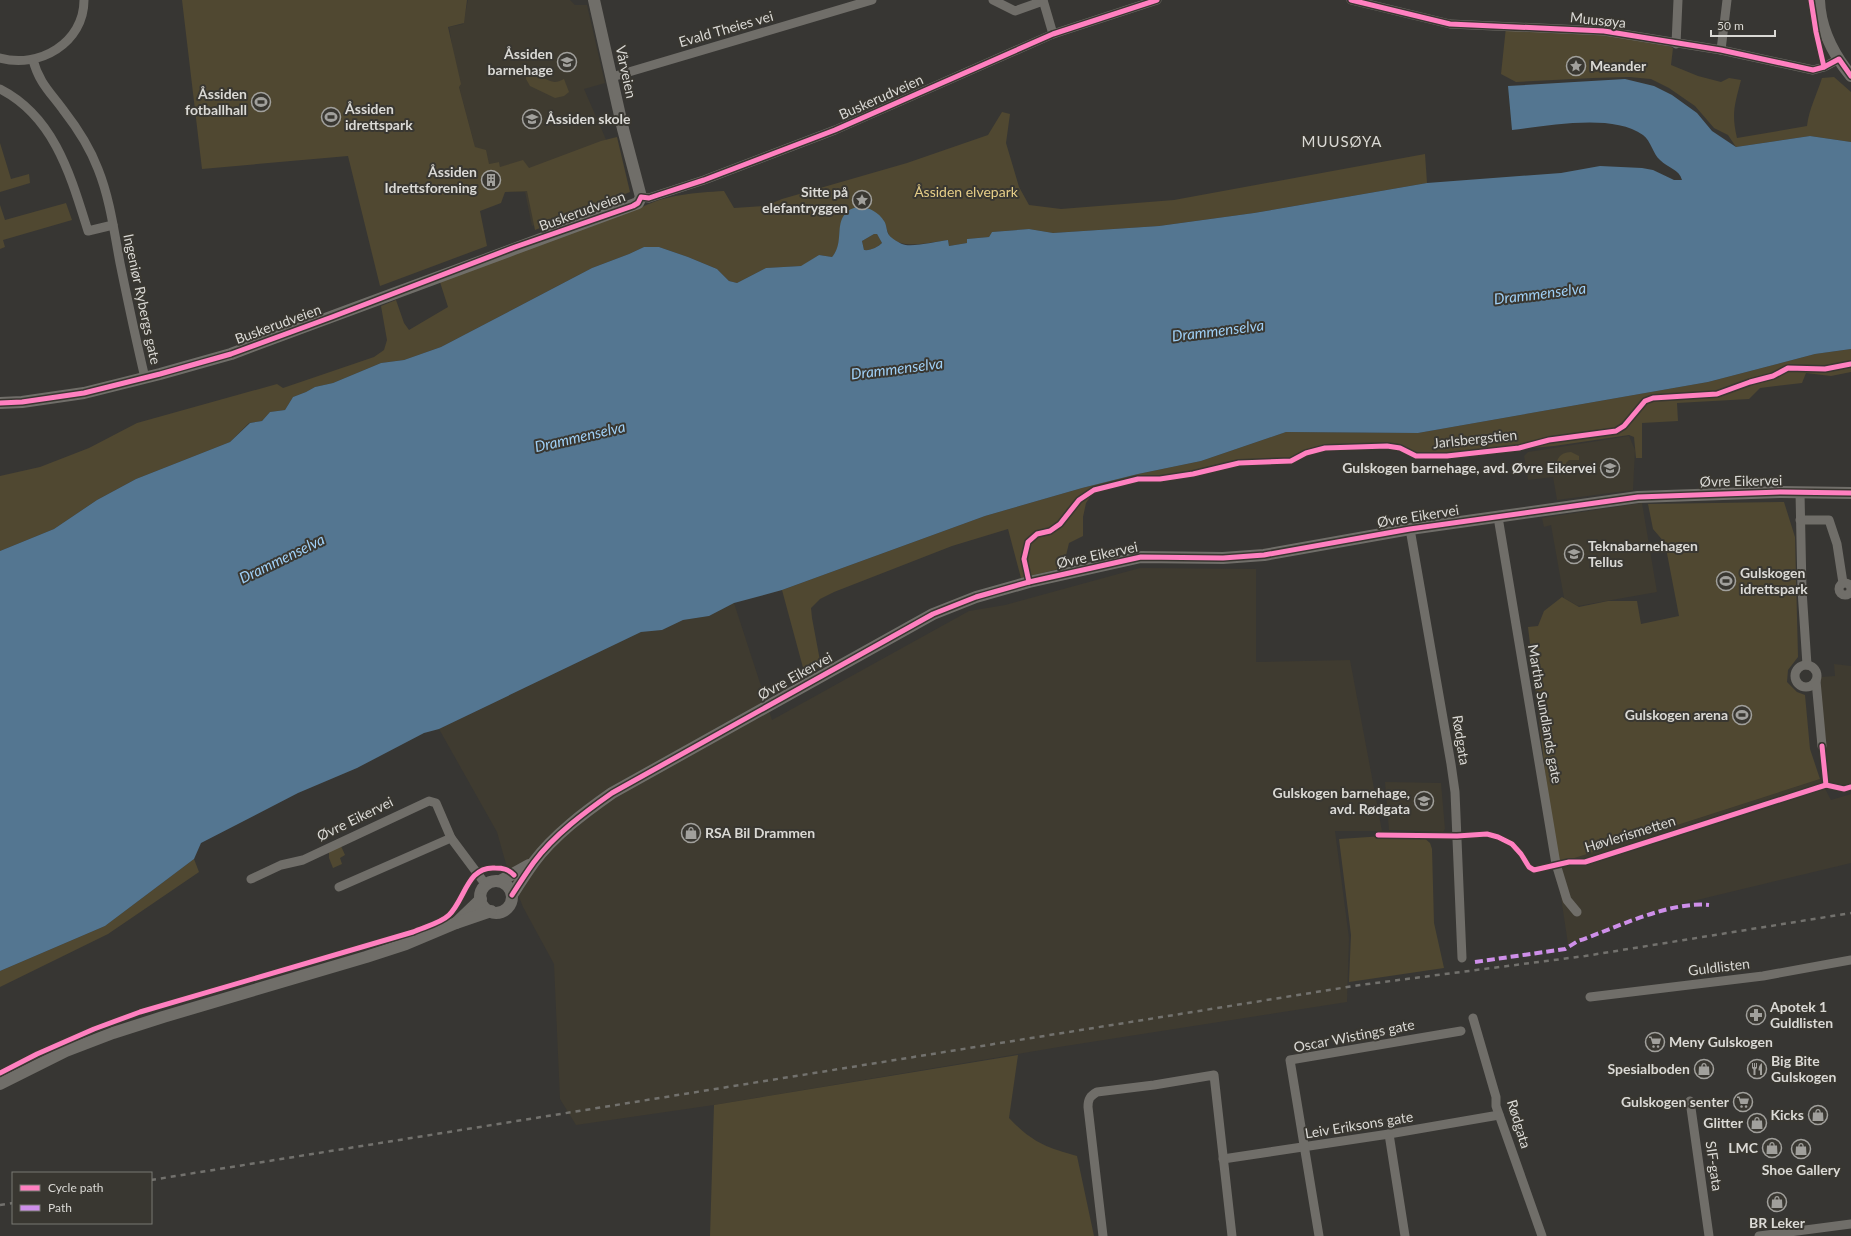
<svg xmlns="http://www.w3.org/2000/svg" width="1851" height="1236" font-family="Lato,sans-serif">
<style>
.built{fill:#3f3b30}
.green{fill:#504831}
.water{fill:#547691;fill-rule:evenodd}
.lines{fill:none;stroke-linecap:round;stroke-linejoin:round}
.minor{stroke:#706e69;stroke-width:9}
.major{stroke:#706e69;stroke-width:12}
.rail{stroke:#72716d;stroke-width:2.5;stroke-dasharray:5 5;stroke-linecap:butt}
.quiet{stroke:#ce8fe9;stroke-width:4;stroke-dasharray:8 4;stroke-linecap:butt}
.cycleway-casing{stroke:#393731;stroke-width:8}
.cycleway{stroke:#ff80c0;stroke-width:5}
.labels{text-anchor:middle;stroke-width:4;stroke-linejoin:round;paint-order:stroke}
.street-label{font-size:14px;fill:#dad9d5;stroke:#393731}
.poi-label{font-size:14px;font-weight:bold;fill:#dad9d5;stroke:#393731;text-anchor:end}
.park-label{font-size:14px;fill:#e6ce88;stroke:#393731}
.neighbourhood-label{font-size:15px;letter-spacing:1px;fill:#dad9d5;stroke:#393731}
.water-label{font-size:15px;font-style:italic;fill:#9fcff5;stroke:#393731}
</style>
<rect width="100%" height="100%" fill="#373633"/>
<g class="built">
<polygon points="468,0 570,0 575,5 587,5 605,83 584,89 628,190 532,226 525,192 505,192 499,162 489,164 475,147 459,87 449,27 463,24"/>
<polygon points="1629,436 1635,450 1633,490 1557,500 1553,477 1528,480 1524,456 1528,452"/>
<polygon points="1642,503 1657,592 1578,606 1564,598 1551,525 1544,527 1542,518"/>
<polygon points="1140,568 1256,569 1256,662 1350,660 1382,831 1335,831 1349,938 1347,1002 1059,1047 714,1105 576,1125 560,1099 554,964 523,907 506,864 497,832 439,729 641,632 662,630 683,620 709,616 734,603 772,720 969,611 1005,605"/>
<polygon points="1834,664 1851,666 1851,785 1845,787 1829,782 1823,723 1820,677 1835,676"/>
<polygon points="1820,779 1831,800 1851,794 1851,863 1668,907 1568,944 1556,864"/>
<polygon points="1385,782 1441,783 1445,829 1443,832 1389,830"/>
</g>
<g class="green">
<polygon points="182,0 467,0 464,23 448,27 461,84 459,87 475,147 486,150 489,164 499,162 500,167 523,160 529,168 601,141 617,137 630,192 535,230 527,191 505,192 501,203 480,211 487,246 380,286 348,156 202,169"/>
<path d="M1506,27L1556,28L1658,41L1673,48L1671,65L1698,76L1721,82L1729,78L1741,80C1735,104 1731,113 1737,138L1807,126C1809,109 1817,94 1822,78L1834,77L1851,92V142L1810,136L1736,147L1728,135L1714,128L1695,106L1669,88L1651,79L1629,77L1593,78L1516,82L1501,74Z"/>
<path d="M534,69L541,71L542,77C551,82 555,84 564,79L569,92L564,96L555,98L530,86L526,79L527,72Z"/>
<path d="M1002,112L1010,114L1006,143L1019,187L1029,205L1061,209L1174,200L1425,154L1427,183L1254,213L1159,226L1053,233L1029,229L992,232L989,237L967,239V243L949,246L948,240C932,242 899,251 889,235C887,231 886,226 885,223L852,209C831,223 847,240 832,257L819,255L802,266L766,268L737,283L729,281L717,269L688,257L659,247H644L629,254L592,268L441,347L404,360L381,363L333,383L315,387L306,392L293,397L285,410L270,412L262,421L249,423L230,442L136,479L97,500L54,529L0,551V476L40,467L89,448L137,423L277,384L283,388L374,357L384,350L387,340L381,306L396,300L404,323L409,330L448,307L440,282L642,207C669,194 694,193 724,191L734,208L765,206L782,199L907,163L988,135Z"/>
<polygon points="0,143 11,179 29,174 30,183 0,192"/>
<polygon points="66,203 72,220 3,240 5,247 0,249 0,205 5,220"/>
<path d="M874,234H877L882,243C878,247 870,251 864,250L862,241Z"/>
<polygon points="1851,349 1851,372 1831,376 1806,373 1802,383 1760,388 1749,399 1677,403 1678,421 1642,423 1642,458 1636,458 1634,437 1629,435 1554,446 1447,456 1416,456 1400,448 1387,446 1325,448 1306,453 1291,461 1239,463 1193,474 1160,479 1138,479 1094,491 1086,503 1083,517 1083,536 1069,543 1063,568 1021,578 1008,529 952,546 834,592 820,599 811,608 812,618 821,666 805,675 782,590 985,516 1082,488 1138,474 1201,461 1286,432 1418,433 1708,382 1815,354"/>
<path d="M1571,452L1579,456V460H1569L1566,463L1567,471L1565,473H1557L1555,471C1557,458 1559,453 1571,452Z"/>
<polygon points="1784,502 1795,537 1798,657 1788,670 1787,682 1797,692 1805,695 1810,749 1820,779 1556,864 1528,627 1538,626 1544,611 1562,597 1579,607 1608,601 1637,601 1641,624 1679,616 1665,543 1653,529 1648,504"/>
<polygon points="1384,836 1423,837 1430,843 1432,849 1434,923 1444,968 1349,982 1351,935 1339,839"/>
<polygon points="341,846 345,855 340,858 342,864 333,868 329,858 329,852"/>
<polygon points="194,859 199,872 108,934 0,987 0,971 105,926"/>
<path d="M1018,1055L1009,1118C1032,1142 1045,1147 1077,1156L1094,1236H710L714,1105Z"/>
</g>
<path class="water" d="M1625,79L1654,86L1672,95L1697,113L1712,131L1736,147L1810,136L1851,142V349L1815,354L1708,382L1418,433L1286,432L1201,461L1138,474L1082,488L985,516L782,590L734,603L709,616L683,620L662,630L641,632L439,729L424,733L357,768L298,793L201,843L194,859L105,926L0,971V551L54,529L97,500L136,479L230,442L250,423L262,421L270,412L285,410L293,397L306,392L315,387L333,383L381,363L404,360L441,347L592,268L629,254L644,247H659L688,257L717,269L729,281L737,283L766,268L801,266L819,255L832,257C844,243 835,226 845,214C856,201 876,208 884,221C887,225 886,231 889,235C892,239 898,242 902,244C911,248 938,241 948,240L949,246L967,243V239L989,237L992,232L1029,229L1053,233L1159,226L1254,213L1427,183L1561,173L1600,166L1642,168L1653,170L1674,180H1682C1679,169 1668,168 1660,160C1653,154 1651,141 1643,135C1612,113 1549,126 1512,130L1508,86ZM874,234H877L882,243C878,247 870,251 864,250L862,241Z"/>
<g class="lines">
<g class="minor">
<polyline points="993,0 1015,11 1043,1"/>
<polyline points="1043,0 1053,34"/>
<polyline points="1351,0 1450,24 1604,31 1721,50 1813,70 1824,67 1839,59"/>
<polyline points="1676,44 1678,0"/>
<polyline points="1721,50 1727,0"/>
<path d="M0,58C39,69 84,43 84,0"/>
<path d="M33,60C39,83 51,93 64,111C78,129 90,148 98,169C110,199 114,231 120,263C128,302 136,340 145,378"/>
<polyline points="612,77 872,0"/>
<path d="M0,89C55,117 71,177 88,231L113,225"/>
<polyline points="641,197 649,198 658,195 704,180 835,130 1053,34 1157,0"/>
<polyline points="1800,492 1802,590 1807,665"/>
<polyline points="1498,517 1556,864 1567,900 1577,912"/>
<polyline points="1800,520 1829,520 1837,544 1843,583"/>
<polyline points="1410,529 1451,764 1455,792 1462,958"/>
<circle cx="1845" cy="589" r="6"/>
<circle cx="1806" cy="676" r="11"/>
<polyline points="1816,681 1822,746"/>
<polyline points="251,879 281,865 303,860 429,801 436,803 451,838"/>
<polyline points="339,887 451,838 486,885"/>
<polyline points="1590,997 1763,976 1851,960"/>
<polyline points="1473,1018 1496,1097 1496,1106 1542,1236"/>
<polyline points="1690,1101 1709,1236"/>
<polyline points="1389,1134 1405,1236"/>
<polyline points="1223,1159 1389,1134 1499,1115"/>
<path d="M1103,1236L1088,1107C1088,1099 1090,1096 1097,1092L1154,1085L1214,1075L1232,1236"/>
<polyline points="1319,1236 1290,1060 1461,1031"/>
<polyline points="1759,1236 1851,1224"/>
</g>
<g class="major">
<path d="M1819,0C1820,28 1833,54 1851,76"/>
<polyline points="0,403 22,402 84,393 160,374 231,354 638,203 641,197 623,129 594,0"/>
<polyline points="500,881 529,865"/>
<circle cx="496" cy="897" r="16"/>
<path d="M512,895C519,884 526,873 534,862C554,835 585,812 612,793L933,614L976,597L1029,582L1141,557L1223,558L1264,555L1410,529L1638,497L1781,492L1851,493"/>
<polyline points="456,923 481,899"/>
<polyline points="0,1084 66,1051 113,1033 163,1017 366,957 406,944 456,923 491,911"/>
</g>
<g class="rail">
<polyline points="151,1180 1360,985 1585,956 1851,913"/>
<polyline points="0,1205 13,1203"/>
</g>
<path class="quiet" d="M1475,962L1565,949L1578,941C1616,928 1669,901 1709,905"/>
<defs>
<g id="cycleway">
<polyline points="1351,0 1450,24 1604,31 1721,50 1813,70 1824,67 1839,59 1851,76"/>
<polyline points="1811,0 1816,32 1824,67"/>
<polyline points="0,403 22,402 84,393 160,374 231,354 332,317 515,247 633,206 638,203 641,197 649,198 658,195 704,180 835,130 1053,34 1157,0"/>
<polyline points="1029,582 1024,559 1028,542 1037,534 1050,531 1060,524 1079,500 1094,490 1138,479 1160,479 1193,474 1239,463 1291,461 1306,453 1325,448 1387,446 1400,448 1416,456 1447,456 1519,448 1549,440 1616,431 1624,426 1645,401 1653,398 1717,394 1750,382 1773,376 1788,368 1825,369 1851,364"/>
<polyline points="1822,746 1826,785 1844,789 1851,787"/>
<polyline points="1378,835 1457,836 1487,834 1498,837 1512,844 1521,854 1529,867 1534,870 1569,862 1585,862 1826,785"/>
<path d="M512,895C519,884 526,873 534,862C554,835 585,812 612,793L933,614L976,597L1029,582L1141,557L1223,558L1264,555L1410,529L1638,497L1781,492L1851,493"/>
<path d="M0,1073L37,1054L94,1029L140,1012L413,932C424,927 441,923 449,915C465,900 467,866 495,868C503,868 508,869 514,875"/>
</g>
</defs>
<use href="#cycleway" class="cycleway-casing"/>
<use href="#cycleway" class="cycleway"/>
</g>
<defs>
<symbol id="school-ring" viewBox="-11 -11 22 22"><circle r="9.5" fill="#393731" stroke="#a1a09c" stroke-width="1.5"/><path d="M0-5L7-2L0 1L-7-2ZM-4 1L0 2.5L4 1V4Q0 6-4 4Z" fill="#a1a09c"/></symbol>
<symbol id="sight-ring" viewBox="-11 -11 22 22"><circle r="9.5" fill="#393731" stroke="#a1a09c" stroke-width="1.5"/><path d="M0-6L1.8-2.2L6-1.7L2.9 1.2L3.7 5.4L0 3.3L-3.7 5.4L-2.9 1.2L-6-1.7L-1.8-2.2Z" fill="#a1a09c"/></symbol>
<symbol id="stadium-ring" viewBox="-11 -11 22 22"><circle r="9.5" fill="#393731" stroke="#a1a09c" stroke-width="1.5"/><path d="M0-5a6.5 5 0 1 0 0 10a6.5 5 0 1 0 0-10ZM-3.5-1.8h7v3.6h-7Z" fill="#a1a09c"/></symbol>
<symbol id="building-ring" viewBox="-11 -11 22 22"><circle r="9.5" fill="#393731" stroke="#a1a09c" stroke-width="1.5"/><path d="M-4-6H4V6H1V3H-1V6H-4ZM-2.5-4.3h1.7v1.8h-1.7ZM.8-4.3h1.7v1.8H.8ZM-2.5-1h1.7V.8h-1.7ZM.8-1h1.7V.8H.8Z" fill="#a1a09c"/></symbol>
<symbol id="shop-ring" viewBox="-11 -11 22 22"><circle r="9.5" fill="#393731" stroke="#a1a09c" stroke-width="1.5"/><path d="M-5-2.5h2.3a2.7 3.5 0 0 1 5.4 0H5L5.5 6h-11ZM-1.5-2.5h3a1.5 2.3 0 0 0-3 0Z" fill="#a1a09c"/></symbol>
<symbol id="pharmacy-ring" viewBox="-11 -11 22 22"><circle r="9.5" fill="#393731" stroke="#a1a09c" stroke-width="1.5"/><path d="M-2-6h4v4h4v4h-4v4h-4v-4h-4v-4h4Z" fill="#a1a09c"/></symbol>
<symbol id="supermarket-ring" viewBox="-11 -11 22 22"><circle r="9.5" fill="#393731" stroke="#a1a09c" stroke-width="1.5"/><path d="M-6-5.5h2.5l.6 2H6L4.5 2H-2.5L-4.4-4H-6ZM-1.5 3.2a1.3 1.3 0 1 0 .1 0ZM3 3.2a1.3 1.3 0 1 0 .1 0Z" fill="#a1a09c"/></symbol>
<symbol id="restaurant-ring" viewBox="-11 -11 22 22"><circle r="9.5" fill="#393731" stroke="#a1a09c" stroke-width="1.5"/><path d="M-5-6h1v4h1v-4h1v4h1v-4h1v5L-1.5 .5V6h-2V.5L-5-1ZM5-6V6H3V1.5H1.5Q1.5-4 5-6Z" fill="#a1a09c"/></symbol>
</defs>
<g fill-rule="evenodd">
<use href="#school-ring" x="556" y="51" width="22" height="22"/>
<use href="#sight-ring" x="1565" y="55" width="22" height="22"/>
<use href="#stadium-ring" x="250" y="91" width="22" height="22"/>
<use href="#stadium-ring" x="320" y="106" width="22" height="22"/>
<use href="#school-ring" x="521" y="108" width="22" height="22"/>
<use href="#building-ring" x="480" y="169" width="22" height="22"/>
<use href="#sight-ring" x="851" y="189" width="22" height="22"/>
<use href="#school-ring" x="1599" y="457" width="22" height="22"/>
<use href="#school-ring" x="1563" y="543" width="22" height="22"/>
<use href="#stadium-ring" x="1715" y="570" width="22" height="22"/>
<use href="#stadium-ring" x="1731" y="704" width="22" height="22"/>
<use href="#school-ring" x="1413" y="790" width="22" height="22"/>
<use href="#shop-ring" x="680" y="822" width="22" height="22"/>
<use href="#pharmacy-ring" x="1745" y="1004" width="22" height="22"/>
<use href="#supermarket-ring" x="1644" y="1031" width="22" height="22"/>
<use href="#shop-ring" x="1693" y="1058" width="22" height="22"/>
<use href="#restaurant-ring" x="1746" y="1058" width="22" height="22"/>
<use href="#supermarket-ring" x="1732" y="1091" width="22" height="22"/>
<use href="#shop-ring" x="1807" y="1104" width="22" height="22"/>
<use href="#shop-ring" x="1746" y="1112" width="22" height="22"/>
<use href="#shop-ring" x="1761" y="1137" width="22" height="22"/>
<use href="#shop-ring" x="1790" y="1138" width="22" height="22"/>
<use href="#shop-ring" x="1766" y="1191" width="22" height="22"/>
</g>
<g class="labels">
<g class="street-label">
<text transform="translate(1598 20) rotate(6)" y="5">Muusøya</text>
<text transform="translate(726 29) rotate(-16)" y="5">Evald Theies vei</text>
<text transform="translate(626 72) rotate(78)" y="5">Vårveien</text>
<text transform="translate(881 97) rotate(-24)" y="5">Buskerudveien</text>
<text transform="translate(582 211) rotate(-20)" y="5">Buskerudveien</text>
<text transform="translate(142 299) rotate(78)" y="5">Ingeniør Rybergs gate</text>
<text transform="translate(278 324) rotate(-20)" y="5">Buskerudveien</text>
<text transform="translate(1475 439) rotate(-6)" y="5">Jarlsbergstien</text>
<text transform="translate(1741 481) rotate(-1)" y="5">Øvre Eikervei</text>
<text transform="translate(1418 516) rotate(-9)" y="5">Øvre Eikervei</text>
<text transform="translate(1097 555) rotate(-12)" y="5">Øvre Eikervei</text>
<text transform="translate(795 676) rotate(-29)" y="5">Øvre Eikervei</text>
<text transform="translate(1545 714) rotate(80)" y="5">Martha Sundlands gate</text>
<text transform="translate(1461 740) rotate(81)" y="5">Rødgata</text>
<text transform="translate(355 819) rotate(-26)" y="5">Øvre Eikervei</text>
<text transform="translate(1630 834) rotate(-17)" y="5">Høvlerismetten</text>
<text transform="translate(1719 967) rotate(-7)" y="5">Guldlisten</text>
<text transform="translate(1354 1036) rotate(-11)" y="5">Oscar Wistings gate</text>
<text transform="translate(1519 1124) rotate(73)" y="5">Rødgata</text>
<text transform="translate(1359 1125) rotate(-9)" y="5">Leiv Eriksons gate</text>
<text transform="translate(1714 1166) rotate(82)" y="5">SIF-gata</text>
</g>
<g class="poi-label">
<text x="553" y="59">Åssiden<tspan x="553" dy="16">barnehage</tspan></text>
<text x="1590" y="71" text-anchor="start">Meander</text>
<text x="247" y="99">Åssiden<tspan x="247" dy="16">fotballhall</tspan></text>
<text x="345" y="114" text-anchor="start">Åssiden<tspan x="345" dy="16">idrettspark</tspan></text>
<text x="546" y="124" text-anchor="start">Åssiden skole</text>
<text x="477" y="177">Åssiden<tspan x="477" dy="16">Idrettsforening</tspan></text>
<text x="848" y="197">Sitte på<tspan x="848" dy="16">elefantryggen</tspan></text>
<text x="1596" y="473">Gulskogen barnehage, avd. Øvre Eikervei</text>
<text x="1588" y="551" text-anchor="start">Teknabarnehagen<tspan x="1588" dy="16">Tellus</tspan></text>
<text x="1740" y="578" text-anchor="start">Gulskogen<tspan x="1740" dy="16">idrettspark</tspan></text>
<text x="1728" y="720">Gulskogen arena</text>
<text x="1410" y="798">Gulskogen barnehage,<tspan x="1410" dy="16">avd. Rødgata</tspan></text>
<text x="705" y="838" text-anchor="start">RSA Bil Drammen</text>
<text x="1770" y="1012" text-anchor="start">Apotek 1<tspan x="1770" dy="16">Guldlisten</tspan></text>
<text x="1669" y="1047" text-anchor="start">Meny Gulskogen</text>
<text x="1771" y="1066" text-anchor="start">Big Bite<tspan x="1771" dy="16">Gulskogen</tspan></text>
<text x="1690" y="1074">Spesialboden</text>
<text x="1729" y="1107">Gulskogen senter</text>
<text x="1804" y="1120">Kicks</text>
<text x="1743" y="1128">Glitter</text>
<text x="1758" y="1153">LMC</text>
<text x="1801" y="1175" text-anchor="middle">Shoe Gallery</text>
<text x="1777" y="1228" text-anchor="middle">BR Leker</text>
</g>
<g class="park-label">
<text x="966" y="197">Åssiden elvepark</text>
</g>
<g class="neighbourhood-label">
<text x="1342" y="147">MUUSØYA</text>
</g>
<g class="water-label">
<text transform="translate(1540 294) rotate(-7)" y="5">Drammenselva</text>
<text transform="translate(1218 331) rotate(-7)" y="5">Drammenselva</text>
<text transform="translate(897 369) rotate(-7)" y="5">Drammenselva</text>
<text transform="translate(580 437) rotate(-13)" y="5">Drammenselva</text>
<text transform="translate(282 559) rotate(-26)" y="5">Drammenselva</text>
</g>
</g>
<rect x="12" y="1172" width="140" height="52" fill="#393731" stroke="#797873"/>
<rect x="20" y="1185" width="20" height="6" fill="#ff80c0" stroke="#797873"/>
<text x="48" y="1192" font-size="12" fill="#dad9d5">Cycle path</text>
<rect x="20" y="1205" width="20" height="6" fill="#ce8fe9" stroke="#797873"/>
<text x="48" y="1212" font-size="12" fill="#dad9d5">Path</text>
<path d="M1711 30v6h64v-6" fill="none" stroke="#dad9d5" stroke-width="2"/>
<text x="1717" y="30" font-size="12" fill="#dad9d5" stroke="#393731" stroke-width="3" paint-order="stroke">50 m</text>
</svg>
